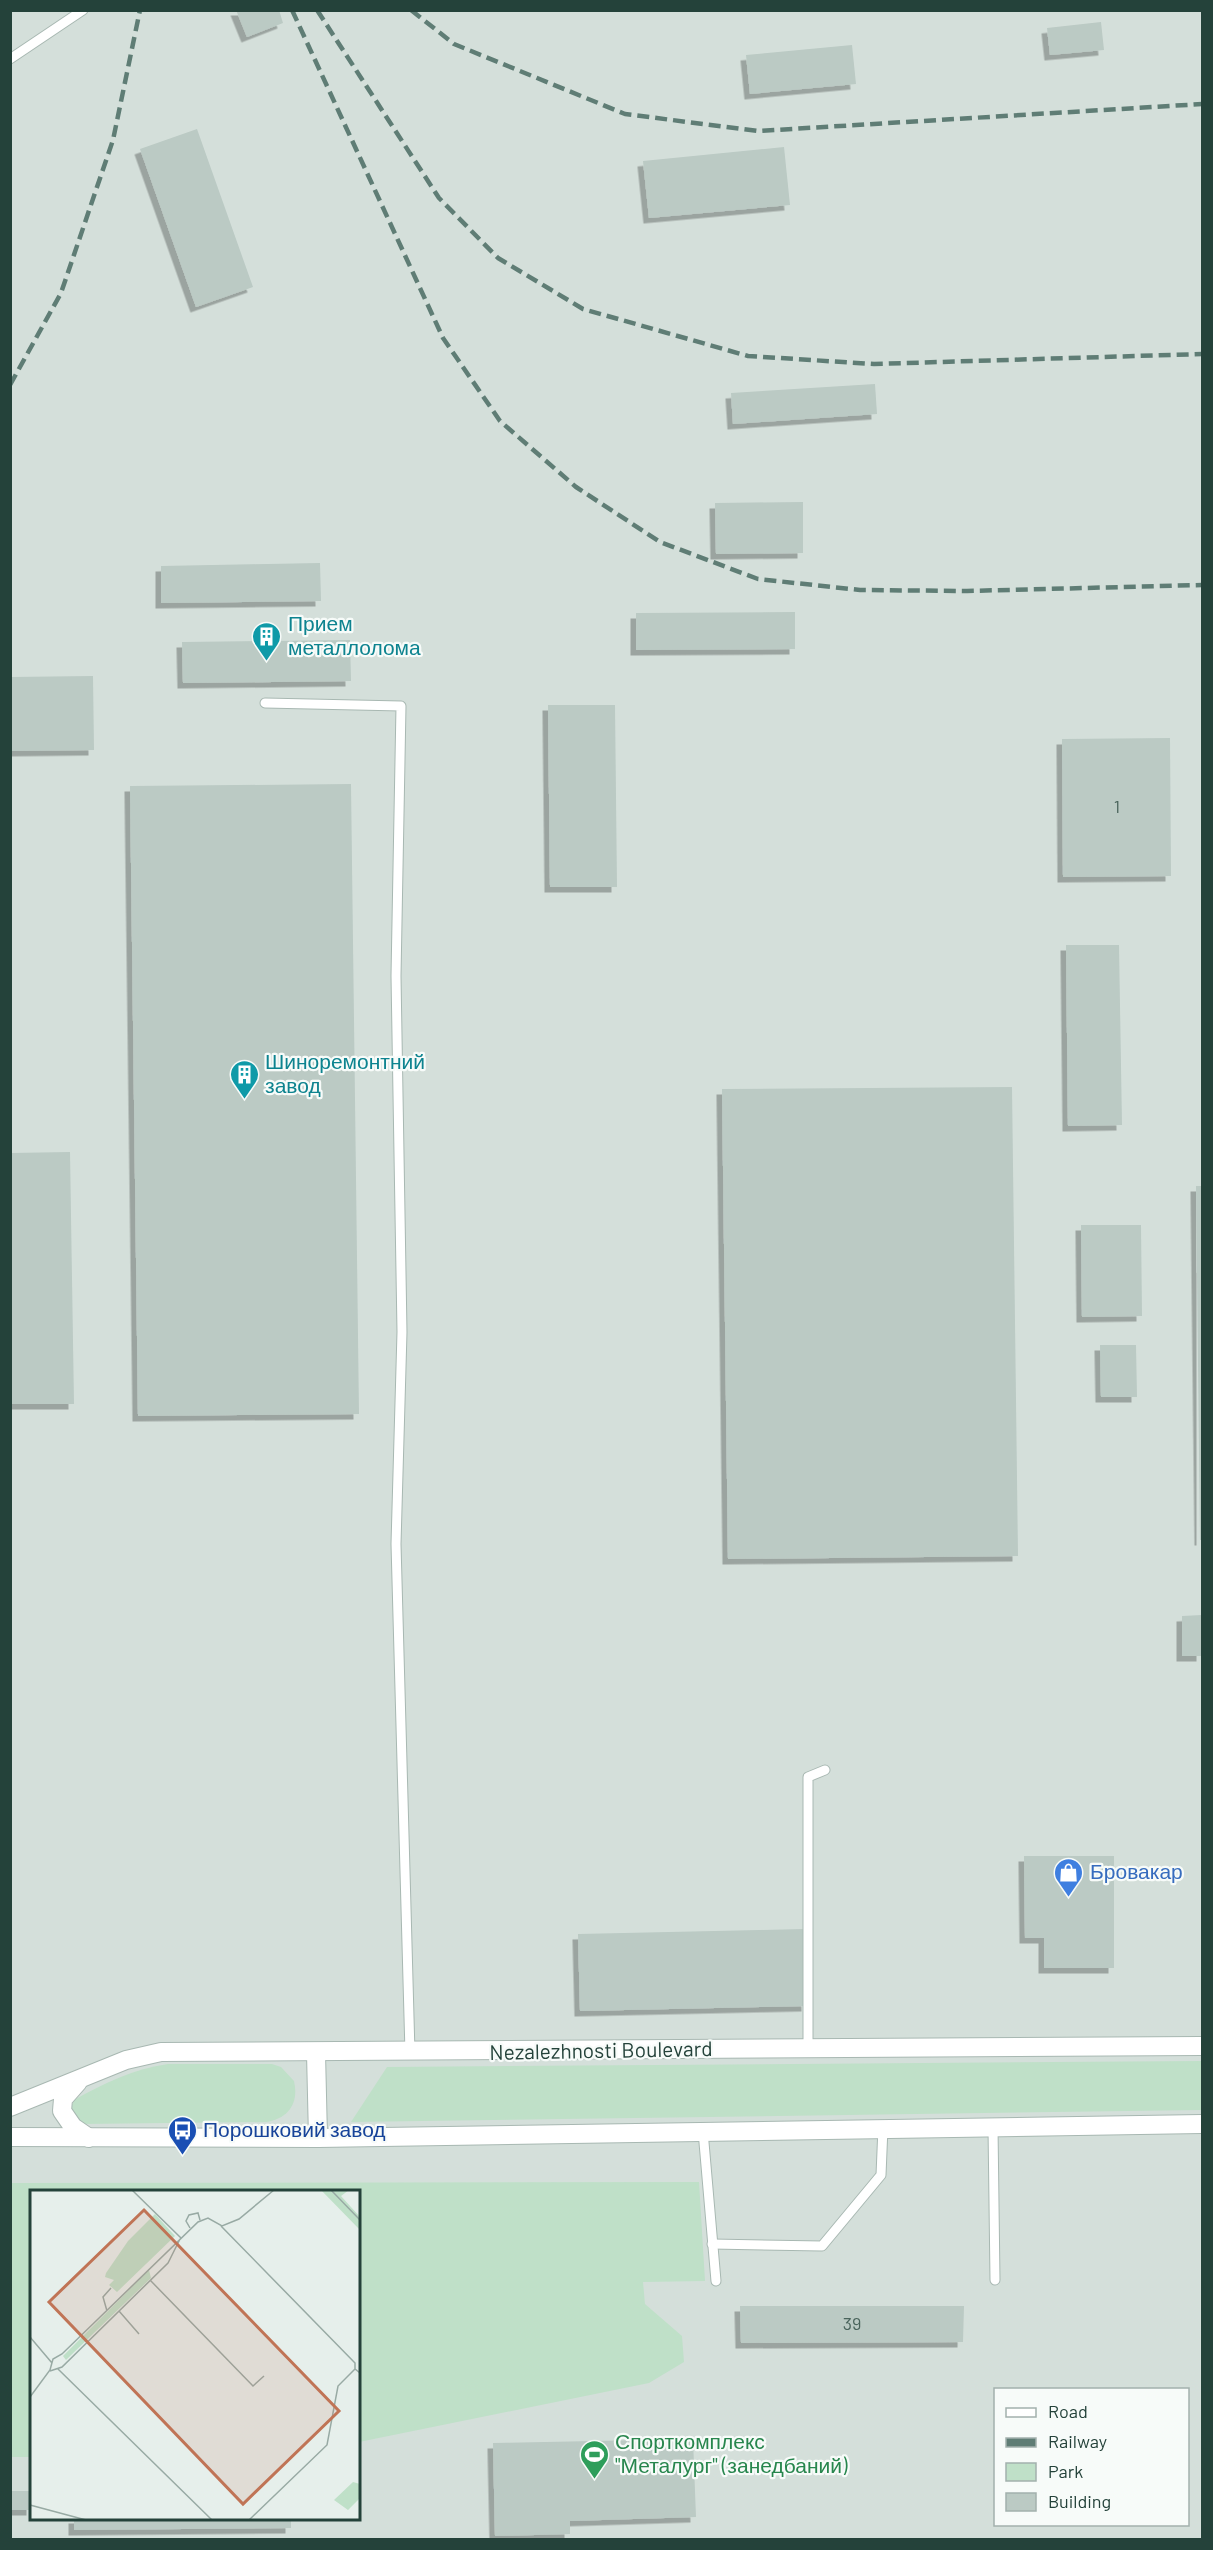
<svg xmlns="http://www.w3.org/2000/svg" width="1213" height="2550" font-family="Barlow,sans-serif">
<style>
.built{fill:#d4dfda;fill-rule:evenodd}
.green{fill:#bfe0c8}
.building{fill:#bbcac4;filter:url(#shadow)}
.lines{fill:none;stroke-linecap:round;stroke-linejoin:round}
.service-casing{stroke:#a8b8b2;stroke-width:11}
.minor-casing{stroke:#a8b8b2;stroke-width:20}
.tertiary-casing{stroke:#a8b8b2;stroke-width:20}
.service{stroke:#fff;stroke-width:9}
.minor{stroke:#fff;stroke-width:18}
.tertiary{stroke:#fff;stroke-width:18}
.rail{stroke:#5f7d75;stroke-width:4.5;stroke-dasharray:12 6;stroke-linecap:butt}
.labels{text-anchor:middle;stroke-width:4.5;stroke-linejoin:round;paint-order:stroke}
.number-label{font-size:18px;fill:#4a645c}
.culture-label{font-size:21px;fill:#0d838f;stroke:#f7fbf9;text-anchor:start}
.shop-label{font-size:21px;fill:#366cbe;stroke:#f7fbf9;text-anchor:start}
.street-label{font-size:21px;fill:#24423a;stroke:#f7fbf9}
.transit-label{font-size:21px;fill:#164399;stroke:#f7fbf9;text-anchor:start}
.leisure-label{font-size:21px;fill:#27864d;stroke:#f7fbf9;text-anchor:start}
.inset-road{fill:none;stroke:#98aaa4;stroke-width:1.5}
.view{fill:#c07456;fill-opacity:0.15;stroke:#c07456;stroke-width:3}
.inset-edge{fill:none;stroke:#24423a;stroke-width:3}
</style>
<defs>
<filter id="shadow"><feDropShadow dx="-5.5" dy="5.5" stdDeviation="0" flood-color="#0004"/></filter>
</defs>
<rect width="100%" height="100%" fill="#e6efeb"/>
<path class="built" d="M11,11H1202V2539L11,2540ZM32,2192H358V2518H32ZM996,2390H1188V2524H996Z"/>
<g class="green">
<polygon points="1202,2061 1202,2110 351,2122 387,2067"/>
<path d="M168,2064H272L281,2067L294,2081C299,2103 289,2118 267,2122L81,2124L70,2111L74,2100C104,2083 134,2069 168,2064Z"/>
<polygon points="699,2182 705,2281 643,2282 645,2304 682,2336 684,2362 649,2383 359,2442 358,2192 32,2192 31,2457 11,2457 11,2183"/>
</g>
<g class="building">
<polygon points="236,10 279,10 283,23 247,37"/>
<polygon points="1101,22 1104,50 1050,55 1047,28"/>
<polygon points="852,45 856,84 750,94 746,55"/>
<polygon points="197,129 253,287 196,307 140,149"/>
<polygon points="784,147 790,205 649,218 643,161"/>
<polygon points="875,384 877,414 733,424 731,393"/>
<polygon points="803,502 803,553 716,554 715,503"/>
<polygon points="320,563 321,601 161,603 161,566"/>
<polygon points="795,612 795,649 636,650 636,613"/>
<polygon points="350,640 351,681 183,683 182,642"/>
<polygon points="93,676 94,750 10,751 10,677"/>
<polygon points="548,705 615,705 617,887 550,887"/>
<polygon points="1170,738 1171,876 1063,877 1062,739"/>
<polygon points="351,784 359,1414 138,1416 130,786"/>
<polygon points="1066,945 1119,945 1122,1125 1068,1126"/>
<polygon points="1012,1087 1018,1556 728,1559 722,1089"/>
<polygon points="70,1152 74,1404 10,1404 10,1153"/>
<polygon points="1196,1186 1202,1186 1202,1540 1200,1540"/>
<polygon points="1081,1225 1141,1225 1142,1316 1082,1317"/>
<polygon points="1100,1345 1136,1345 1137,1397 1101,1397"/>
<polygon points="1202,1615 1202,1656 1182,1656 1182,1616"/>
<polygon points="1024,1856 1114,1856 1114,1968 1044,1968 1044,1938 1025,1938"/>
<polygon points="805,1929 807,2006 580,2011 578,1934"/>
<polygon points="740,2306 964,2306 963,2342 741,2343"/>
<polygon points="693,2439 696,2517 570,2521 570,2534 495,2536 493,2443"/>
<rect x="10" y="2491" width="22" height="19"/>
<polygon points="74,2518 291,2518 291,2528 74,2530"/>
</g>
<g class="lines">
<defs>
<g id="service">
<polyline points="10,59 83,10"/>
<polyline points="265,703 401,706 396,976 402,1332 396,1544 410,2053"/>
<polyline points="808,2049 808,1777 825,1770"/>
<polyline points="993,2127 995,2280"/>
<polyline points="703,2131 716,2281"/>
<polyline points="712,2244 822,2246 881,2175 883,2127"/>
</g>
<polyline id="minor" points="316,2053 318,2138"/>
<g id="tertiary">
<polyline points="78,2082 63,2099 62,2111 73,2127 89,2138"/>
<polyline points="10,2107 126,2060 161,2052 1202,2046"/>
<polyline points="10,2137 318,2138 1202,2124"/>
</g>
</defs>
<use href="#service" class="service-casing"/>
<use href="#minor" class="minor-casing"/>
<use href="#tertiary" class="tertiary-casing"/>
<use href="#service" class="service"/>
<use href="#minor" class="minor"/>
<use href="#tertiary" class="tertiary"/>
<g class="rail">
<polyline points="292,10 443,338 500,421 576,487 660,542 758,579 860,590 967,591 1202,585"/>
<polyline points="317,10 439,198 498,258 583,309 748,356 874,364 1202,354"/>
<polyline points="411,10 454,44 625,114 758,131 1202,104"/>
<polyline points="10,385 61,293 113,140 140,10"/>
</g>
</g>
<defs>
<symbol id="building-pin" viewBox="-11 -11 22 30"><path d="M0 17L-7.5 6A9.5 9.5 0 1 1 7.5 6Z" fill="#0f9aa8" stroke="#f7fbf9"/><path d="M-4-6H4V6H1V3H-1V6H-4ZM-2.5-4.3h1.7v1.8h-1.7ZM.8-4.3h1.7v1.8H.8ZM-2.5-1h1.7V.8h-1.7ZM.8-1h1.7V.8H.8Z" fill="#fff"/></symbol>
<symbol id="shop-pin" viewBox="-11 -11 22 30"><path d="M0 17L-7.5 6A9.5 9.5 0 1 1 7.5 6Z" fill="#3f7fe0" stroke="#f7fbf9"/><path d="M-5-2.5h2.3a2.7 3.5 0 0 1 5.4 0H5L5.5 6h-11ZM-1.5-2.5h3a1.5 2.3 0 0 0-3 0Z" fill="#fff"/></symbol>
<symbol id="bus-pin" viewBox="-11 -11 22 30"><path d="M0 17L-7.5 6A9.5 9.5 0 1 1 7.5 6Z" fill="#1a4fb4" stroke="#f7fbf9"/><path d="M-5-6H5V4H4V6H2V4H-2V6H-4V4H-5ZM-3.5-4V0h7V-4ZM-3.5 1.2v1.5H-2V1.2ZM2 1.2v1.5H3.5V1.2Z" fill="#fff"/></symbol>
<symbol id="stadium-pin" viewBox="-11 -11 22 30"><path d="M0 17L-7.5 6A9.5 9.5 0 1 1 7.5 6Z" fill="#2e9e5b" stroke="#f7fbf9"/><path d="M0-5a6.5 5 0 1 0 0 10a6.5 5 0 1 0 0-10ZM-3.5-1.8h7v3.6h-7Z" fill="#fff"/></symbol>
</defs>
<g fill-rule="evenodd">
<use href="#building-pin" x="250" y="620" width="33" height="45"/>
<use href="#building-pin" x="228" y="1058" width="33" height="45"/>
<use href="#shop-pin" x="1052" y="1856" width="33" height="45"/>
<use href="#bus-pin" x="166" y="2114" width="33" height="45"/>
<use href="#stadium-pin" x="578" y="2438" width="33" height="45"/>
</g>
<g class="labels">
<g class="number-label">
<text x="1117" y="813">1</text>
<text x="852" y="2330">39</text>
</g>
<g class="culture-label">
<text x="288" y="631">Прием<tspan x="288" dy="24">металлолома</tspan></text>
<text x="265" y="1069">Шиноремонтний<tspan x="265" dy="24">завод</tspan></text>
</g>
<g class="shop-label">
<text x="1090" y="1879">Бровакар</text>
</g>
<g class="street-label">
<text transform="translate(601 2051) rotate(-1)" y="7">Nezalezhnosti Boulevard</text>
</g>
<g class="transit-label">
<text x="203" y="2137">Порошковий завод</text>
</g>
<g class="leisure-label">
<text x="615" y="2449">Спорткомплекс<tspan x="615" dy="24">"Металург" (занедбаний)</tspan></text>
</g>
</g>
<g transform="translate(30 2190)">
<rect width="330" height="330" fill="#e6efeb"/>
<path d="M291,0H319L311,6L330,27V40ZM125,24L145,46L87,102L79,95L84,90L75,87L76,83L98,51ZM119,80L121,88L36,170L33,166ZM323,292L330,294V308L318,320L304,310Z" fill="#bfe0c8"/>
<path class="inset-road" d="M102,0L151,48M301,0L330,30M191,36L325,173V179M160,38L156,31L159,25L168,23L170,30M120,90L223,196L234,186M77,121L73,107L81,98M89,121L109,144M0,147L22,173M28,179L182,330M20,181L32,177L138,73L150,49M0,207L20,180L23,169L32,164L168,32L178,28L192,36L209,29L244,0M0,315L56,330M219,330L297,255L308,196L325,179L330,183"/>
<path class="view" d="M114,20L309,221L213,314L19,112Z"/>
<rect width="330" height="330" class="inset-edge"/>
</g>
<rect width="1213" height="2550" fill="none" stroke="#24423a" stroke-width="24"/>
<rect x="994" y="2388" width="195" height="138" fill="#f7fbf9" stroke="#a3b1ad" stroke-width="1.5"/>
<rect x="1006" y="2408" width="30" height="9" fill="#ffffff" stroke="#a3b1ad" stroke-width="1.5"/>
<text x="1048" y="2418" font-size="18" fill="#24423a">Road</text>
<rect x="1006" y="2438" width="30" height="9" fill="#5f7d75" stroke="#a3b1ad" stroke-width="1.5"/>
<text x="1048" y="2448" font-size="18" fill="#24423a">Railway</text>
<rect x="1006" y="2463" width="30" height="18" fill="#bfe0c8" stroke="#a3b1ad" stroke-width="1.5"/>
<text x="1048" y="2478" font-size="18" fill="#24423a">Park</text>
<rect x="1006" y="2493" width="30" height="18" fill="#bbcac4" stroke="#a3b1ad" stroke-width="1.5"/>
<text x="1048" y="2508" font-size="18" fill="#24423a">Building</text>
</svg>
